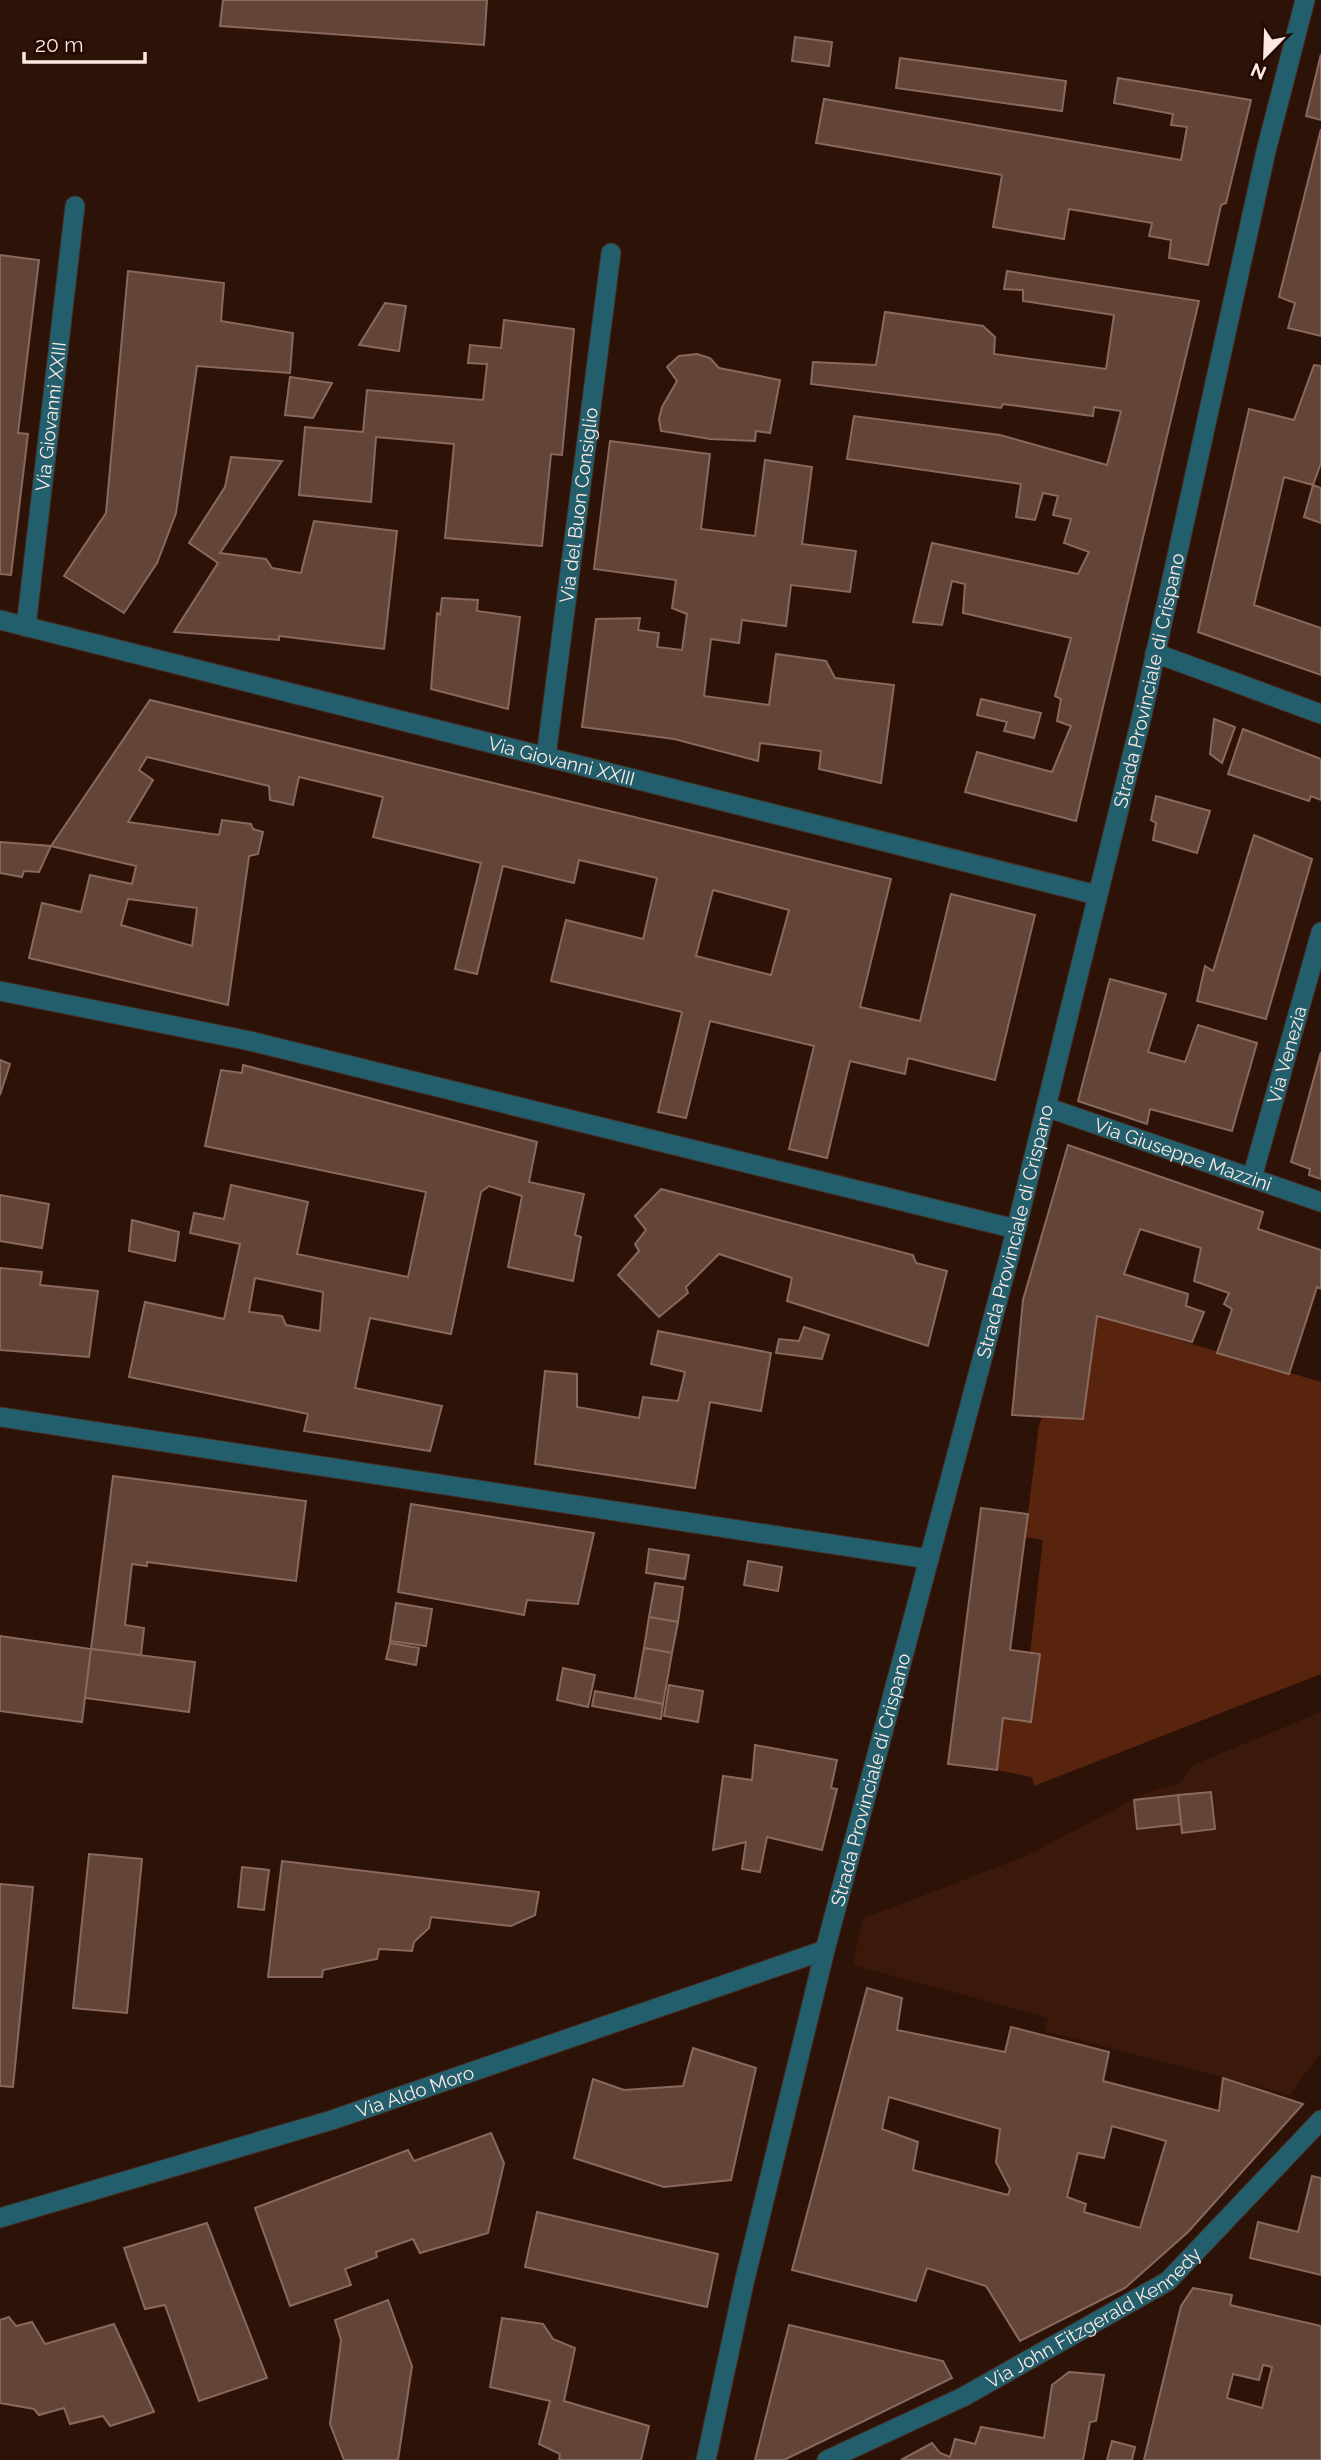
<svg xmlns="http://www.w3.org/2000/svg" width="1321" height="2460" font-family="Raleway,sans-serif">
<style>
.built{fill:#3a190b}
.green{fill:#59240d}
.building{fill:#634438;stroke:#8a695c;stroke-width:2;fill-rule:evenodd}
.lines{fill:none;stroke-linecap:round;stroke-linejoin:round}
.minor-casing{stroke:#462c22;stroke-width:21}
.tertiary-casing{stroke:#462c22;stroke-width:21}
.minor{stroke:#225e6c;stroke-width:19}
.tertiary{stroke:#225e6c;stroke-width:19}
.labels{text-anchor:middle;stroke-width:7;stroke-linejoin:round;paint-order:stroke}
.street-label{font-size:19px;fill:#fde9e2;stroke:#220902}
</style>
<rect width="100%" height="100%" fill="#2d1208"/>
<polygon class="built" points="1321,1712 1321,2052 1290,2095 1045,2031 1048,2018 853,1965 862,1919 1026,1856 1144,1794 1179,1783 1193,1765"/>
<polygon class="green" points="1097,1316 1321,1382 1321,1674 1034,1786 1032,1777 997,1770 1003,1718 1030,1722 1039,1654 1030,1653 1043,1540 1025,1537 1039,1424 1043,1416 1083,1419"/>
<g class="building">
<polygon points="223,0 487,0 484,45 220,26"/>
<polygon points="795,37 832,42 829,66 792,61"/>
<polygon points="1321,54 1321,120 1306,116"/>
<polygon points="900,58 1066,81 1062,111 896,88"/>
<polygon points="1118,78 1251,100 1226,203 1221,205 1208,265 1169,258 1171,240 1149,236 1152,223 1069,209 1064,239 993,227 1002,175 816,143 824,99 1181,160 1187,127 1171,125 1173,114 1114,103"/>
<polygon points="1321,129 1321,336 1288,328 1295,303 1279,297"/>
<polygon points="0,255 39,260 18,433 28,434 11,575 0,574"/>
<polygon points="128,271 224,283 221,321 293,333 290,373 197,366 176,513 157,563 124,613 64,576 106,513"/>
<polygon points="1007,271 1199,301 1076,821 965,792 977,752 1052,772 1071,726 1057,721 1061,699 1055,696 1071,638 963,613 965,584 952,581 942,625 913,622 932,543 1078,574 1089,552 1064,543 1071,519 1053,515 1058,496 1043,493 1035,520 1016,517 1021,484 847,459 854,416 1000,435 1107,465 1121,411 1094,407 1093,416 1003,404 1001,408 811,384 813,362 876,365 885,312 983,326 995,337 994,354 1106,369 1114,315 1023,301 1023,290 1004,289"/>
<polygon points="385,303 406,306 399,351 359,345"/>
<polygon points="504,320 574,329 562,455 551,454 542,546 445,538 454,444 376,437 371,502 299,495 305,427 363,432 367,390 483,400 487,364 468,363 470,345 501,348"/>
<polygon points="697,354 710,358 719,368 780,380 770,433 756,431 755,441 710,439 661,431 659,419 662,407 677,381 667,367 679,356"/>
<polygon points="1314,365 1321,366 1321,463 1313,485 1284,477 1254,605 1321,628 1321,675 1198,632 1249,409 1294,420"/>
<polygon points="290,377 332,383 313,418 285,415"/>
<polygon points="610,441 710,454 701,529 755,536 765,460 812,467 802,544 856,551 850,592 791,585 786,626 742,620 739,643 711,639 704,696 769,705 776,654 826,661 835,678 894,685 881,783 819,769 821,751 760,743 758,761 674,739 582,727 596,619 640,618 638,630 659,633 657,647 682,650 687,614 672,608 676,580 594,569"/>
<polygon points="231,457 282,461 220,553 266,559 272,568 301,573 314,521 397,531 384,649 279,636 279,640 174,632 218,563 189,543 225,487"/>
<polygon points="1313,485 1321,488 1321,523 1304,517"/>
<polygon points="442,598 478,600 477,611 520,617 508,709 431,689 437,613 440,615"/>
<polygon points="981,699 1041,713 1034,738 1004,731 1007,722 977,715"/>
<path d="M150,700L891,879L860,1007L920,1021L951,894L1035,915L995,1080L908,1058L905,1074L850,1061L827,1158L789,1149L814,1046L710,1021L686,1118L658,1112L682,1012L551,981L566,920L643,939L657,878L579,860L574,883L503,866L477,974L455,969L481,863L373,837L383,797L299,777L293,805L270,800L269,786L147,757L139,770L153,780L128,822L219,835L222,820L251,824L253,829L263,832L258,854L249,856L228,1005L29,958L42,903L81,912L90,875L132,884L136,866L51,846ZM713,890L789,910L771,975L696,956ZM128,899L197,908L192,946L121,925Z"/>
<polygon points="1214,719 1235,727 1222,763 1210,754"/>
<polygon points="1243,729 1321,759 1321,800 1311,796 1309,801 1228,774"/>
<polygon points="1156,796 1210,811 1197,853 1153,840 1156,823 1151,820"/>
<polygon points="1254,835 1312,859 1266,1019 1197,1001 1205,966 1213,971"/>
<polygon points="0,842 51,846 39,872 24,871 22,877 0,873"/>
<polygon points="1110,979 1166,994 1148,1052 1185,1062 1198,1025 1257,1043 1232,1131 1150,1109 1147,1124 1078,1101"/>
<polygon points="1321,1052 1321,1179 1309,1175 1310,1169 1291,1162"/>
<polygon points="0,1060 10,1064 0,1095"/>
<path d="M243,1065L537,1142L529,1182L584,1194L575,1235L581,1237L573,1281L508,1267L522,1196L489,1186L481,1192L451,1334L370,1318L355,1388L442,1406L430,1451L304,1431L308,1414L129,1377L145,1302L224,1319L240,1244L190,1233L194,1213L224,1219L231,1185L308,1202L297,1254L408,1277L426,1192L205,1146L221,1070L242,1073ZM255,1278L323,1292L320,1331L286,1325L282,1316L249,1312Z"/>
<polygon points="1068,1145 1263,1212 1258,1229 1321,1250 1321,1289 1317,1287 1289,1374 1217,1353 1232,1309 1224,1304 1229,1293 1194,1281 1201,1248 1140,1229 1124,1274 1188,1294 1186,1306 1204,1312 1192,1342 1097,1316 1083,1419 1012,1415 1023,1300"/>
<polygon points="661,1189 913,1255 916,1263 947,1271 928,1346 787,1301 792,1278 719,1254 686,1287 688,1293 659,1317 618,1275 639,1251 635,1244 646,1230 635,1216"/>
<polygon points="0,1195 49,1204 42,1248 0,1241"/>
<polygon points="132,1220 179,1232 175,1261 129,1251"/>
<polygon points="0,1268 42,1272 40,1285 98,1291 89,1357 0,1350"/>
<polygon points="804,1327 829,1335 822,1359 776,1353 779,1339 799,1341"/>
<polygon points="658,1331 771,1353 761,1411 710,1402 695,1488 535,1464 545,1371 577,1374 577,1407 639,1418 643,1397 678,1401 685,1372 651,1364"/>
<polygon points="113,1476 306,1501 296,1581 147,1562 147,1566 132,1564 125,1625 144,1628 141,1655 91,1649"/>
<polygon points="411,1504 594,1533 578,1604 527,1600 524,1615 398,1592"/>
<polygon points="981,1508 1028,1514 1010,1650 1040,1654 1031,1722 1003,1718 997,1770 948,1764"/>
<polygon points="649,1549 689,1555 685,1579 646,1573"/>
<polygon points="748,1561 782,1567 778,1591 744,1585"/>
<polygon points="655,1583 683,1587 678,1622 649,1617"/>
<polygon points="396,1603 432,1609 426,1646 390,1641"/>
<polygon points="649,1617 678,1622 672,1653 644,1648"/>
<polygon points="0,1636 91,1649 82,1722 0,1711"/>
<polygon points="390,1643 419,1648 416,1665 386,1659"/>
<polygon points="644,1648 672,1653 663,1704 635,1698"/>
<polygon points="91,1649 195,1662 189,1712 85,1698"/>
<polygon points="563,1668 595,1675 588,1707 557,1700"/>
<polygon points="669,1685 703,1691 698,1722 664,1716"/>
<polygon points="595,1691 663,1704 661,1719 592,1706"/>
<polygon points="755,1745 837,1760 831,1788 837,1789 822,1850 767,1837 760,1872 742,1869 746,1842 713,1850 723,1776 752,1780"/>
<polygon points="1211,1792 1215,1829 1182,1833 1178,1795"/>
<polygon points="1178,1795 1181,1824 1137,1829 1134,1800"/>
<polygon points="89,1854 142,1859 127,2013 73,2008"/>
<polygon points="282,1861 539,1892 535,1915 511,1926 431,1917 429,1928 414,1942 412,1951 379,1949 377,1959 323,1970 322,1977 268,1977"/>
<polygon points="242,1867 269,1870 264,1910 238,1907"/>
<polygon points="0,1884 33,1887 13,2087 0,2086"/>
<path d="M867,1988L902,1998L897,2030L1005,2052L1011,2027L1109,2052L1103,2081L1219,2111L1223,2078L1303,2104L1188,2232L1125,2288L1020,2341L986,2286L927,2268L916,2301L792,2270ZM889,2097L1000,2129L996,2162L1010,2189L1008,2195L913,2170L918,2142L882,2129ZM1112,2126L1166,2141L1140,2228L1084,2212L1086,2204L1067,2197L1078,2153L1104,2158Z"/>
<polygon points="693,2048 756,2068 731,2180 664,2187 574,2158 593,2079 624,2090 683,2086"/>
<polygon points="491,2133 504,2163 488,2233 420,2253 413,2239 376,2252 377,2257 345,2269 351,2285 290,2306 255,2208 408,2150 414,2161"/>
<polygon points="1312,2176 1321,2178 1321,2275 1250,2258 1258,2222 1298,2232"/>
<polygon points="537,2212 718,2254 707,2307 525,2267"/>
<polygon points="207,2223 267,2378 199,2401 165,2305 145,2309 124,2248"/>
<path d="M1193,2288L1232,2295L1230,2305L1321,2326V2460H1144L1181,2306ZM1263,2365L1272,2367L1262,2408L1227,2398L1233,2374L1259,2380Z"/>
<polygon points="388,2300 412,2366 398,2460 344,2460 330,2424 341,2340 335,2320"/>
<polygon points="9,2317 16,2326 32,2322 45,2344 114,2324 154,2412 110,2426 103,2416 70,2424 64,2408 39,2415 34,2409 0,2403 0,2320"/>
<polygon points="502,2318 543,2324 553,2339 575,2348 564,2401 649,2426 641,2460 559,2460 560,2454 539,2444 550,2401 490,2387"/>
<polygon points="789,2325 943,2361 952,2378 784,2460 755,2460"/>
<polygon points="1069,2372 1104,2375 1096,2421 1090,2422 1083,2460 901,2460 932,2443 940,2453 950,2457 955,2439 975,2444 981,2427 1044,2438 1052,2385"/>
<polygon points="1112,2441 1135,2447 1132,2460 1107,2460"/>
</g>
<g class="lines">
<defs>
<g id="minor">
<path id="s1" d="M0,620L1097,895"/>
<path id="s2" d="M26,627L75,206"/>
<polyline points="1155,653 1321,714"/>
<path id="s3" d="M546,757L611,253"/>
<polyline points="0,991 250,1041 1016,1229"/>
<path id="s4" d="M1046,1107L1321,1202"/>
<path id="s5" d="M1252,1178L1321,932"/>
<polyline points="0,1417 929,1559"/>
<path id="s6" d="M0,2218L332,2120L825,1950"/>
<path id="s7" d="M827,2460L963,2397L1168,2281L1321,2120"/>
</g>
<g id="tertiary">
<path id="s8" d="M706,2460L744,2283L825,1950L1010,1254L1142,715L1266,151L1305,0"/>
</g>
</defs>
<use href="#minor" class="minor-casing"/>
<use href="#tertiary" class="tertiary-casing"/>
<use href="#minor" class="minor"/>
<use href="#tertiary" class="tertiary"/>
</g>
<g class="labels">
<g class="street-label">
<text dy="7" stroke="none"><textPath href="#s2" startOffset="212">Via Giovanni XXIII</textPath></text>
<text dy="7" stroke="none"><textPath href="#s3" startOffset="254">Via del Buon Consiglio</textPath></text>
<text dy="7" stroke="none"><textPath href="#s8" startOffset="1834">Strada Provinciale di Crispano</textPath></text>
<text dy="7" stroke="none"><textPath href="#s1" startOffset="579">Via Giovanni XXIII</textPath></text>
<text dy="7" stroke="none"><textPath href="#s5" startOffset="128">Via Venezia</textPath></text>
<text dy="7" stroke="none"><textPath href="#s4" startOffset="145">Via Giuseppe Mazzini</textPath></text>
<text dy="7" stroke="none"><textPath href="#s8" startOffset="1267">Strada Provinciale di Crispano</textPath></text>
<text dy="7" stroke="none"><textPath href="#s8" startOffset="700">Strada Provinciale di Crispano</textPath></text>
<text dy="7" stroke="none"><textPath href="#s6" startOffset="434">Via Aldo Moro</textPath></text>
<text dy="7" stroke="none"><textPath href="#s7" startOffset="303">Via John Fitzgerald Kennedy</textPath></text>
</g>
</g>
<g transform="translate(1265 56) rotate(203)" stroke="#220902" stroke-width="5" paint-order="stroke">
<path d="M0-5L12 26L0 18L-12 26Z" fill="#fde9e2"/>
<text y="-10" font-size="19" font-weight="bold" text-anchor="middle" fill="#fde9e2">N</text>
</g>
<path d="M24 52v10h121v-10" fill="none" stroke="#fde9e2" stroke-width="3.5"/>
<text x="35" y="52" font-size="21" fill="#fde9e2" stroke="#220902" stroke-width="5" paint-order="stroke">20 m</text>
</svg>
